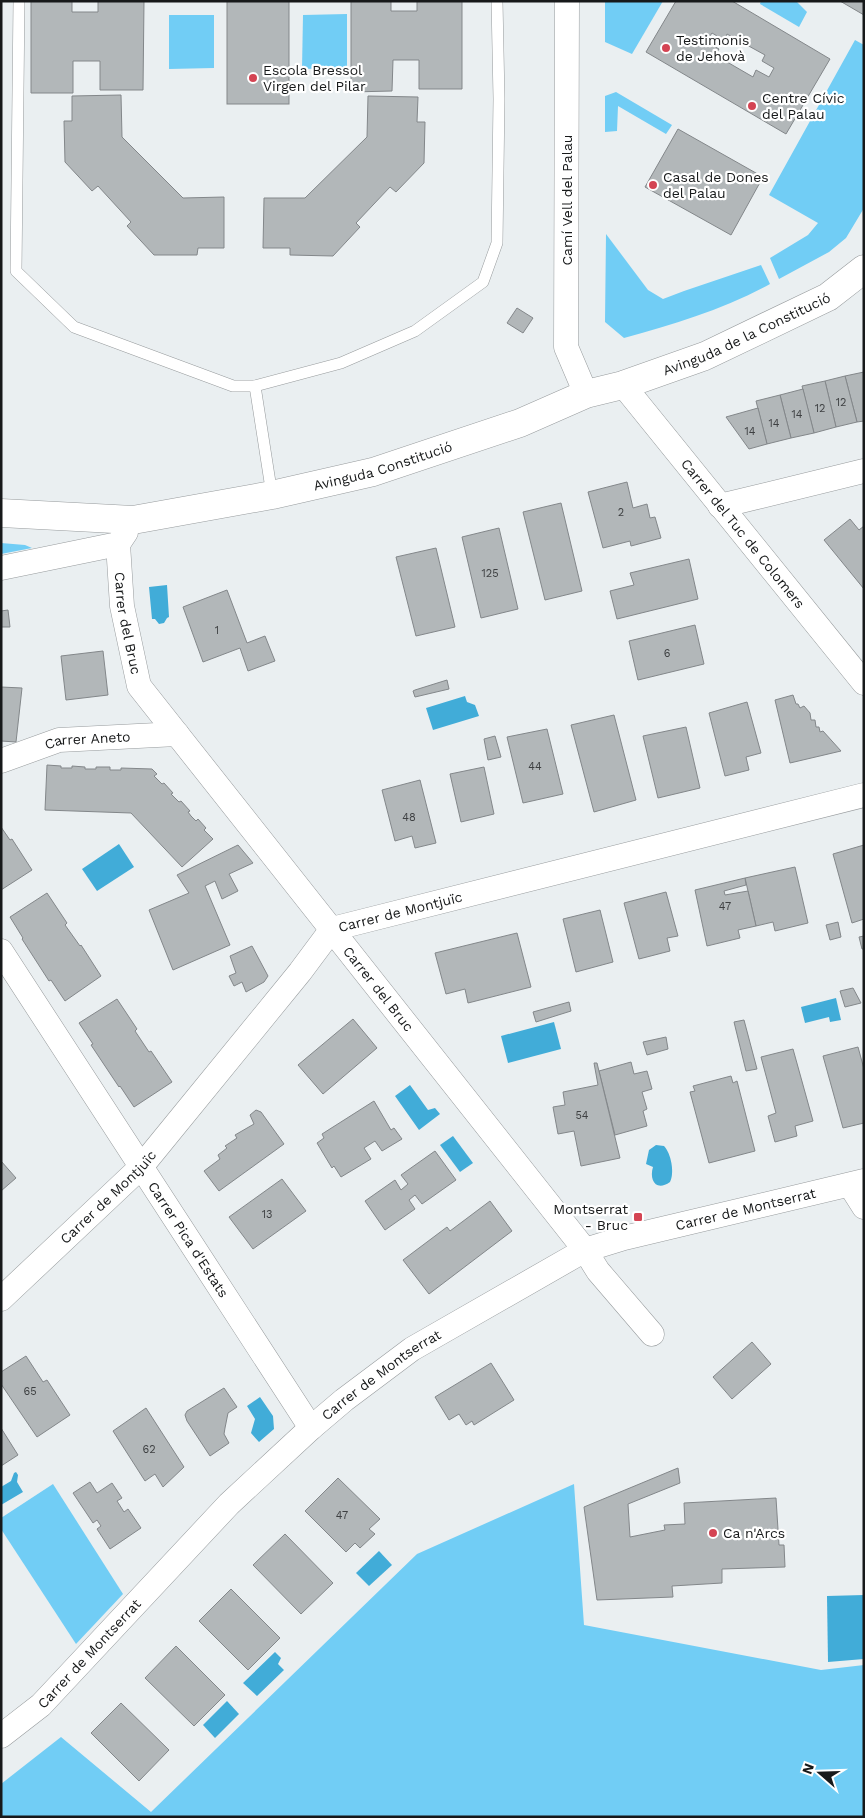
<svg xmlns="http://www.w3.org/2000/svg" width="865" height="1818" font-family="'Work Sans',sans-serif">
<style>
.green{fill:#71cdf5}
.water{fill:#41acd8}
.building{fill:#b2b7b9;stroke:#83878a;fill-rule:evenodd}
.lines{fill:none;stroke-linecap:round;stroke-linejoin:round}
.service-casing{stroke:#979b9d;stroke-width:12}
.minor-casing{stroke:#979b9d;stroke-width:25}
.tertiary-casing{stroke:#979b9d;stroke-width:29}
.service{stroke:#fff;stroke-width:11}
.minor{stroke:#fff;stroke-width:24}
.tertiary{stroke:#fff;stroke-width:28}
.poi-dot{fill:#d44453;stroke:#fff;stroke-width:2}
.labels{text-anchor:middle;stroke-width:4.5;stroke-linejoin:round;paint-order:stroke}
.number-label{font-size:11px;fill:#3e4042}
.poi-label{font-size:14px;fill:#17191a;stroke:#fff;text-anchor:start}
.street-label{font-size:14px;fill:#17191a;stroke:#fff}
</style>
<rect width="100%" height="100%" fill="#eaeff1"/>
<g class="green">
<polygon points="605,1 663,1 632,54 605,42"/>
<polygon points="761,1 796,1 807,12 799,27 760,4"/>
<polygon points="347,14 347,68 302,69 303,15"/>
<polygon points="169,15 214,15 214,68 169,69"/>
<polygon points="855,40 864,45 864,208 846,238 829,252 779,279 770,258 808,235 818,223 769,195"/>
<polygon points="616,92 672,125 666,134 618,106 617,131 605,132 605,96"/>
<path d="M606,234L648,290L663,299L684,291L761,265L770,284C725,309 674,324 624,338L605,322Z"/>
<polygon points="1,543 25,545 32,548 1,554"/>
<polygon points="53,1484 123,1594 76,1644 1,1529 1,1518"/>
<polygon points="574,1484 584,1625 821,1670 864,1665 864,1817 1,1817 1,1784 61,1737 151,1812 417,1554"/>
</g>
<g class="water">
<polygon points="167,585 169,617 167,618 164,623 159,624 155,619 152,619 149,587"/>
<polygon points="465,696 467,702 475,705 479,716 433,730 426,708"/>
<polygon points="119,844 134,867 97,891 82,869"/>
<polygon points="836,998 841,1020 830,1022 829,1017 805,1023 801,1007"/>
<polygon points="554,1022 561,1049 508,1063 501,1036"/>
<polygon points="410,1085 428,1110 435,1108 440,1114 419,1130 395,1096"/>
<polygon points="453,1136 473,1163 460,1172 440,1145"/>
<path d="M656,1145L664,1146C671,1153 675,1173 670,1182C656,1192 649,1180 653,1167L646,1164L649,1150Z"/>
<polygon points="260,1397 273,1416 274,1429 259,1442 251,1433 255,1419 247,1406"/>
<polygon points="16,1472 18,1475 17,1482 23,1492 1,1505 1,1487 11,1481 14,1473"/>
<polygon points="379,1551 392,1565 369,1586 356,1573"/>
<polygon points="864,1595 864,1659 828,1662 827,1596"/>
<polygon points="275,1652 281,1658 278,1664 284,1670 257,1696 243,1683"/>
<polygon points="227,1701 239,1714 215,1738 203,1725"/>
</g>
<g class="building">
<polygon points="31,1 72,1 72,12 98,12 98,1 144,1 143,90 100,90 100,61 73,61 73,93 31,93"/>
<rect x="227" y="1" width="62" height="103"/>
<polygon points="351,1 391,1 391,11 417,11 417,1 462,1 462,89 419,89 419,60 393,60 392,91 351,92"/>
<path d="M676,1H732L830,59L786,134L646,52ZM712,33L724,40L727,34L765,55L762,61L774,68L769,77L756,70L753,77L715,55L719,49L706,42Z"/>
<polygon points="840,1 864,1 864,15"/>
<polygon points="121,95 122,137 183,198 224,197 224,248 198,248 197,255 154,255 127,226 131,222 98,186 92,191 65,162 64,121 72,121 72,96"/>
<polygon points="368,96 418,97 417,122 425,122 424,163 396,192 390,187 356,223 360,227 333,256 290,255 290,248 263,248 264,198 305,198 367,137"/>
<polygon points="678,129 763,177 731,235 645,187"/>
<polygon points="517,308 533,318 523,333 507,323"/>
<polygon points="864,372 864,421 857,422 845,376"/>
<polygon points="845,376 857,422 836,427 825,381"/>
<polygon points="825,381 836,427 814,433 802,386"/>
<polygon points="803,389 814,433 791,438 780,395"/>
<polygon points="780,395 791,438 767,444 756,401"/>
<polygon points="758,408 767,444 749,449 726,417"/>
<polygon points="627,482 633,508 647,504 650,518 655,517 661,538 631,546 630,541 603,548 588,492"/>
<polygon points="561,503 582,591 545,600 523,512"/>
<polygon points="850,519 859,530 864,526 864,589 824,540"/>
<polygon points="499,528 518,609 481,618 462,537"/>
<polygon points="436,548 455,627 416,636 396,557"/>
<polygon points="689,559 698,599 617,619 610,591 634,585 630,573"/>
<polygon points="227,590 247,643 265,636 275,661 248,671 240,648 203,662 183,607"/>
<polygon points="8,610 10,627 1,627 1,611"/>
<polygon points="695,625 704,664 638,680 629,641"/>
<polygon points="103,651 108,695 66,700 61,656"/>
<polygon points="447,680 449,689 415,697 413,691 415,690"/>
<polygon points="1,687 22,688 16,742 1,741"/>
<polygon points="793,695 796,704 798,704 800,708 804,706 810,713 811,720 815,720 816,727 819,727 820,732 823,731 841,751 790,763 775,700"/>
<polygon points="747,702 761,753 746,757 749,770 725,776 709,713"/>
<polygon points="614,715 636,800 594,812 571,725"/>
<polygon points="686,727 700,788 658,798 643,736"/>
<polygon points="547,729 563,794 523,803 507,737"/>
<polygon points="495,736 501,757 488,760 484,739"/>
<polygon points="47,765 61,766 61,768 72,768 72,766 85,767 85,769 96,769 96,767 110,767 110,770 121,770 121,768 152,769 157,774 154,776 162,784 164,783 173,793 171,794 179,802 181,801 190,811 188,812 191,816 196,821 198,819 206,828 204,830 213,839 182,867 131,813 45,810"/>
<polygon points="484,767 494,814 461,822 450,774"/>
<polygon points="420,780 436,843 415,848 412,836 395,841 382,790"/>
<polygon points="1,827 10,840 12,839 32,870 1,890"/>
<polygon points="238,845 253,863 229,874 238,891 222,899 215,881 205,886 230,945 173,970 149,910 189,893 177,875"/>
<polygon points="864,845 864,919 852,923 833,854"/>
<polygon points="795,867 808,923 775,931 773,922 756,926 745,878"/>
<polygon points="745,878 746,885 724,891 725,895 748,891 756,926 738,930 740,938 707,946 695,890"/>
<polygon points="666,892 678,936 667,938 670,951 639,959 624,903"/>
<polygon points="47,893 67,923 65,925 80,946 81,945 101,976 65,1001 51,980 49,981 22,939 23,938 10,917"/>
<polygon points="600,910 613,962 576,972 563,919"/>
<polygon points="838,922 841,937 830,940 826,925"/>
<polygon points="517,933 531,987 468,1003 465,989 446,994 435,953"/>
<polygon points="864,936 864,949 862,949 859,937"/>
<polygon points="252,946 268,976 264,982 246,992 242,982 234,986 229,976 236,973 230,956"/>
<polygon points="853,988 861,1003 845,1007 840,991"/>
<polygon points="117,999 137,1029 135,1031 149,1052 151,1051 172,1082 134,1107 120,1086 119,1087 91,1045 93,1044 79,1023"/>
<polygon points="569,1002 571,1011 536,1022 533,1012"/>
<polygon points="353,1019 377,1048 323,1094 298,1065"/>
<polygon points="744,1020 757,1069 746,1071 734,1022"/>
<polygon points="666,1037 668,1049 647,1055 643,1042"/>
<polygon points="858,1047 864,1069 864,1123 843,1128 823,1056"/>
<polygon points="793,1049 813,1121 795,1126 797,1136 775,1142 768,1116 776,1113 761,1057"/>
<polygon points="631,1062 634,1074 647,1071 652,1089 642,1092 647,1109 643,1111 647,1126 615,1135 599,1071"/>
<polygon points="594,1063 597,1063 620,1158 581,1166 574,1131 558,1134 553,1107 565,1105 563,1092 598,1085"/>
<polygon points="731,1076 733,1083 737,1081 755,1151 709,1163 690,1092 695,1091 693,1086"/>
<polygon points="374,1101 391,1130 394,1128 402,1139 382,1151 375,1141 364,1148 371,1159 341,1177 334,1166 332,1168 317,1143 324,1138 322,1134"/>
<polygon points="256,1110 261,1112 284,1144 219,1191 204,1171 220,1159 218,1155 227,1148 225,1146 237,1138 235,1135 254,1124 250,1115"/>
<polygon points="435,1151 456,1180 422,1204 415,1195 409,1200 415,1209 385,1230 365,1201 395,1180 401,1190 408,1184 401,1175"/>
<polygon points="1,1161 16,1178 1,1191"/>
<polygon points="282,1179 306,1211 253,1249 229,1217"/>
<polygon points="490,1201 512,1231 429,1294 403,1260 447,1227 450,1231"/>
<polygon points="752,1342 771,1364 732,1399 713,1377"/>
<polygon points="26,1356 43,1382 47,1380 70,1415 37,1437 1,1384 1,1372"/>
<polygon points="491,1363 514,1400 474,1425 472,1421 466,1425 459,1414 449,1420 435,1397"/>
<polygon points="224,1388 237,1407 228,1413 225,1428 224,1434 229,1443 210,1456 187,1421 185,1415 187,1411"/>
<polygon points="146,1408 184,1467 163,1487 155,1474 145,1481 113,1431"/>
<polygon points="1,1428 18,1455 1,1466"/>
<polygon points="678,1468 680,1483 628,1504 630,1537 665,1530 664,1525 685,1524 684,1503 776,1498 779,1545 784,1545 785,1567 722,1569 722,1583 672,1586 673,1597 597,1600 584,1507"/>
<polygon points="338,1478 380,1519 369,1529 375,1534 360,1548 355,1543 346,1552 305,1511"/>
<polygon points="90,1482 97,1493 112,1483 122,1498 117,1501 124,1512 128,1509 141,1528 110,1549 97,1529 101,1526 97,1520 93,1523 73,1493"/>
<polygon points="285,1534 333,1583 301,1614 253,1565"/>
<polygon points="231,1589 280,1638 248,1670 199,1621"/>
<polygon points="176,1646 225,1695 194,1726 145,1678"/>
<polygon points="121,1703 169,1750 139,1781 91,1733"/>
</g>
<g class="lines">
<defs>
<g id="service">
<polyline points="19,1 16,271 74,327 233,386 255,386 341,363 415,331 483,282 497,243 499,99 497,1"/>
<polyline points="255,386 272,495"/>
</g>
<g id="minor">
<polyline points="567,1 566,347 586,394"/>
<path id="s1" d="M623,385L864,683"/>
<polyline points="720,506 864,471"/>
<path id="s2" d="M118,544L122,606L139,686L585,1250L598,1271L652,1334"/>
<polyline points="1,568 118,544 126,532"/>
<path id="s3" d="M1,761L59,740L177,734"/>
<path id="s4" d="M1,951L311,1428"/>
<polyline points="850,1185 864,1207"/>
<path id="s5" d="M1,1299L141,1167L300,972L332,929L864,795"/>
<path id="s6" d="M1,1736L41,1705L229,1504L311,1428L344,1400L412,1349L585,1250L624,1238L864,1181"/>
</g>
<g id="tertiary">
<path id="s7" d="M1,513L133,520L272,495L373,472L520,423L586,394L623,385L705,356L828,297L864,269"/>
</g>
</defs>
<use href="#service" class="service-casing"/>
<use href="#minor" class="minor-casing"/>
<use href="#tertiary" class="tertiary-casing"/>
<use href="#service" class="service"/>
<use href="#minor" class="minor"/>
<use href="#tertiary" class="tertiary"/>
</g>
<g class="poi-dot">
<circle cx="666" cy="48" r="5"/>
<circle cx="253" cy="78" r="5"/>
<circle cx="752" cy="106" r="5"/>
<circle cx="653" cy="185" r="5"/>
<rect x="633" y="1212" width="10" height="10" rx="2.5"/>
<circle cx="713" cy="1533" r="5"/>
</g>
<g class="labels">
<g class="number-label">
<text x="841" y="406">12</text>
<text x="820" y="412">12</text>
<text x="797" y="418">14</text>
<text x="774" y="427">14</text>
<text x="750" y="435">14</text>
<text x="621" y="516">2</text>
<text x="490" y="577">125</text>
<text x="217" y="634">1</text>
<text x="667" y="657">6</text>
<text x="535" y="770">44</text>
<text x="409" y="821">48</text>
<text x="725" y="910">47</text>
<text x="582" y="1119">54</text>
<text x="267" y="1218">13</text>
<text x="30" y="1395">65</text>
<text x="149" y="1453">62</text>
<text x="342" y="1519">47</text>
</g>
<g class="poi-label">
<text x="676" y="45">Testimonis<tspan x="676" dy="16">de Jehovà</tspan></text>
<text x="263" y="75">Escola Bressol<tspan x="263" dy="16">Virgen del Pilar</tspan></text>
<text x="762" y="103">Centre Cívic<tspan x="762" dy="16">del Palau</tspan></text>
<text x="663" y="182">Casal de Dones<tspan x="663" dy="16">del Palau</tspan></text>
<text x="628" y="1214" text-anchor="end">Montserrat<tspan x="628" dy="16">- Bruc</tspan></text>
<text x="723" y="1538">Ca n'Arcs</text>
</g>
<g class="street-label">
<text transform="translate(567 200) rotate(-90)" y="5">Camí Vell del Palau</text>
<text dy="5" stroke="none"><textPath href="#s7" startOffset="776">Avinguda de la Constitució</textPath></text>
<text dy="5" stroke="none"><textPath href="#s7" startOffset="388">Avinguda Constitució</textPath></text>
<text dy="5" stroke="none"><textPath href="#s1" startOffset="191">Carrer del Tuc de Colomers</textPath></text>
<text dy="5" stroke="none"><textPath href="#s2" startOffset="80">Carrer del Bruc</textPath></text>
<text dy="5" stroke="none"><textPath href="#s3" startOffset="90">Carrer Aneto</textPath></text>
<text dy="5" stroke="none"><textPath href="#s5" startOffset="568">Carrer de Montjuïc</textPath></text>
<text dy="5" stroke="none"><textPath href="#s2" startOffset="530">Carrer del Bruc</textPath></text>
<text dy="5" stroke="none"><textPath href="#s5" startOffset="148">Carrer de Montjuïc</textPath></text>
<text dy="5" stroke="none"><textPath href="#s6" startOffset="931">Carrer de Montserrat</textPath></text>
<text dy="5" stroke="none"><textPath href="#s4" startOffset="344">Carrer Pica d'Estats</textPath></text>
<text dy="5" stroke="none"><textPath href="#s6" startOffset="526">Carrer de Montserrat</textPath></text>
<text dy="5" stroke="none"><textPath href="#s6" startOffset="121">Carrer de Montserrat</textPath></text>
</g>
</g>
<rect width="865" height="1818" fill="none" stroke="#17191a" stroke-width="5"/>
<g transform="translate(820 1773) rotate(290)" stroke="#ffffff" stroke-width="4" paint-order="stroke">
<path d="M0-4L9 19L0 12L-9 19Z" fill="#17191a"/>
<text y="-8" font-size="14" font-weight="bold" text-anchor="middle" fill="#17191a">N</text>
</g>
</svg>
